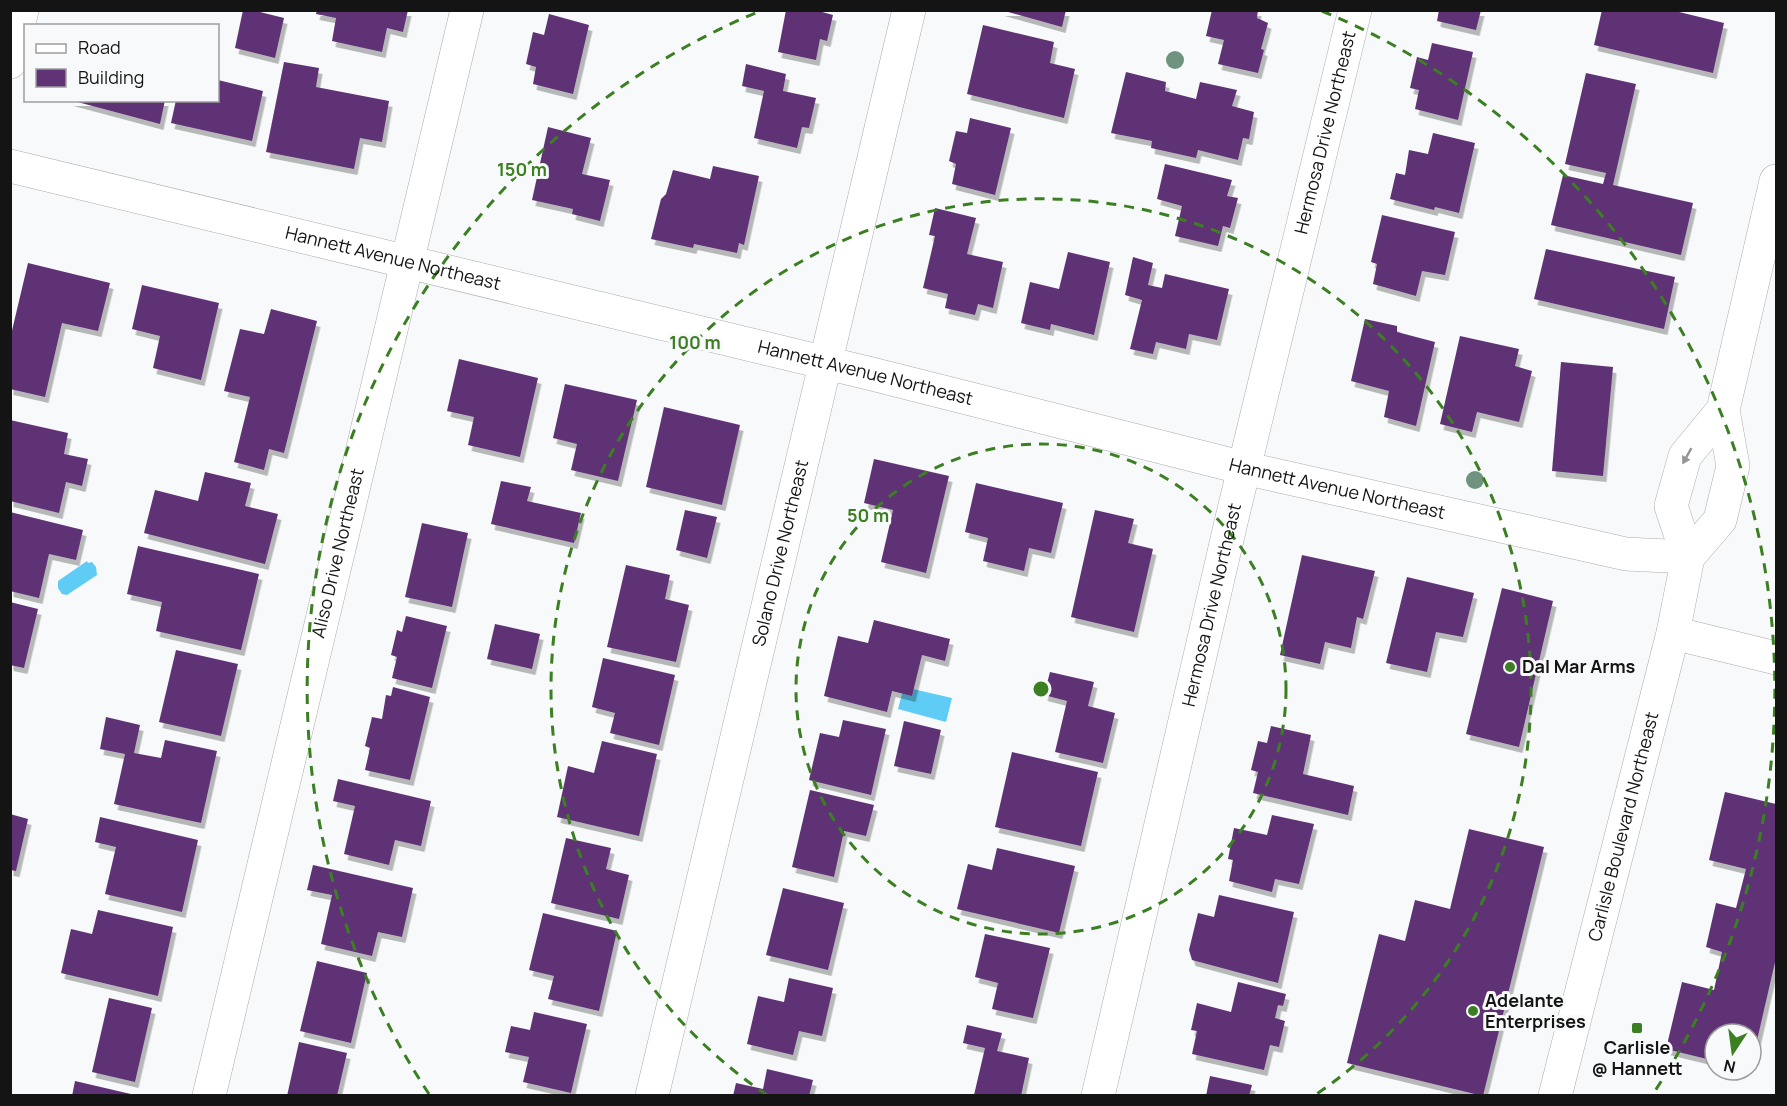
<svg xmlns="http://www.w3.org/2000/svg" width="1787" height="1106" font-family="Manrope,sans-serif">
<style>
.water{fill:#5fccf5}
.building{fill:#5f3375;filter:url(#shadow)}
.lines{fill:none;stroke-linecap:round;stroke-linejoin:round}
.street-casing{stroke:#acacae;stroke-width:34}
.secondary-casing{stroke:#acacae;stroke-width:34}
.street{stroke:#fff;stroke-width:33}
.secondary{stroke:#fff;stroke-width:33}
.tree{fill:#70937f}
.oneway{fill:#959595}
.ring{fill:none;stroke:#3b7f22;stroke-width:3;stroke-dasharray:10 8}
.poi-dot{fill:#3b7f22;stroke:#f8f9fa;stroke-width:2}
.labels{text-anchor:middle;stroke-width:6;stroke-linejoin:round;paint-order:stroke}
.street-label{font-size:18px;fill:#141414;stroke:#f8f9fa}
.poi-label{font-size:18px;font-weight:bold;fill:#141414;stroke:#f8f9fa;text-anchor:start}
.centre{fill:#3b7f22;stroke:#f8f9fa;stroke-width:3}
.ring-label{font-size:18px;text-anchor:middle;font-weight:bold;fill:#3b7f22;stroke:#f8f9fa;stroke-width:6;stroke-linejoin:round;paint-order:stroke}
</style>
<defs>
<filter id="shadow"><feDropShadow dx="3.5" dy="6" stdDeviation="0" flood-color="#0004"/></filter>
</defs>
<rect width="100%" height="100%" fill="#f8f9fa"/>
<g class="water">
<polygon points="87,561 88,563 92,562 96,567 97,575 67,595 62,594 58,588 58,581"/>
<polygon points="904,687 952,698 946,722 898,709"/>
</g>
<g class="building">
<polygon points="243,10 252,10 284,18 275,58 235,48"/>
<polygon points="317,10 408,10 403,32 387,28 382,52 332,41 336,18 316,14"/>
<polygon points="786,10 815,10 833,15 827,41 820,39 816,60 778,52"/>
<polygon points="1001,10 1066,10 1062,27"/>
<polygon points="1212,10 1258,10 1257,18 1268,23 1261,49 1264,50 1258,73 1218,64 1224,40 1206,36"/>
<polygon points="1439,10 1481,10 1476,30 1437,21"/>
<polygon points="1602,10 1671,10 1724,23 1713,73 1594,45"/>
<polygon points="549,14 589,25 573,94 533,84 536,67 526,64 533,32 544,35"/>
<polygon points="983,25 1054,42 1050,63 1075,69 1064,118 967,94"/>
<polygon points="1432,43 1473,52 1458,120 1415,109 1419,90 1410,88 1417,57 1428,60"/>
<polygon points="284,62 319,68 316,87 389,101 382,142 360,138 354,169 266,152"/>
<polygon points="746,64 786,74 783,91 816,98 809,128 802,127 797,148 754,138 764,91 742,86"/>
<polygon points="1126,72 1166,82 1165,91 1196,99 1200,82 1237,90 1232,106 1254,112 1249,139 1243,138 1238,160 1198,150 1196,158 1151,148 1152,141 1111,133"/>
<polygon points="1586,73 1636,84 1613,185 1693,203 1681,255 1551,225 1563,175 1603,184 1606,173 1565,164"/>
<polygon points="218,80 263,91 252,141 171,123 176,100 218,100"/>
<polygon points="70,100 165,100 160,124"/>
<polygon points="970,118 1011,128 995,195 952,184 956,164 949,161 956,131 967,133"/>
<polygon points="548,127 591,138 582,174 610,180 600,221 572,214 573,209 532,200"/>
<polygon points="1433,133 1475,143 1459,213 1435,207 1434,210 1390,199 1396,173 1405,175 1409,150 1428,154"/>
<polygon points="1165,164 1232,180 1227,196 1238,198 1230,228 1223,226 1218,246 1175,236 1182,206 1157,199"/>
<polygon points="713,166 759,176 744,245 739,243 737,253 694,244 693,248 651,239 661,199 666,194 673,170 710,179"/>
<polygon points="935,208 976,218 967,254 1003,262 993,308 978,304 975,315 945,308 948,294 923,288 935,236 929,235"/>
<polygon points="1382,215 1455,232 1445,275 1422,271 1416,296 1373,284 1377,264 1371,262"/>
<polygon points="1546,249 1675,277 1664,329 1534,299"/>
<polygon points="1068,252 1110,262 1094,335 1051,324 1050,330 1021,323 1030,282 1059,289"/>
<polygon points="1133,257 1153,263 1148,285 1162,288 1165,274 1229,289 1217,340 1189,334 1186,349 1156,342 1153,354 1130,349 1142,300 1125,295"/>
<polygon points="28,263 110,283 98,331 62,323 45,397 10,389 10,339"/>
<polygon points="142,285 219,303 201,380 153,368 160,336 132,329"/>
<polygon points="271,309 317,321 284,453 269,449 264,470 234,462 250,397 224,391 240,329 264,334"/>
<polygon points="1365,319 1397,326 1397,332 1435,342 1416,426 1384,417 1389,391 1351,381"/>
<polygon points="1460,336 1519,349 1515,366 1532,371 1519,422 1477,412 1472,432 1440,424"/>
<polygon points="459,359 538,378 520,457 468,445 474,417 447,411"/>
<polygon points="1561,362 1613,367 1603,476 1552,471"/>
<polygon points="565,384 637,400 618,481 571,470 577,444 553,438"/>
<polygon points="664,407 740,425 722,505 646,487"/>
<polygon points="10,420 68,433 64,454 88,459 82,486 66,482 59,513 10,501"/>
<polygon points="874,459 949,476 926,573 881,562 893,510 864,503"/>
<polygon points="205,472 251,483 245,506 278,514 265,564 144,533 155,490 198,501"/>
<polygon points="501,481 531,487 527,501 581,513 574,543 491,524"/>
<polygon points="976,483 1063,503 1051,553 1029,548 1024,571 983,561 988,538 965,532"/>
<polygon points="685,510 717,517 707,558 676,550"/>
<polygon points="1095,510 1134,519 1128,543 1153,549 1134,632 1071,617"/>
<polygon points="10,512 83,530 76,560 49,554 39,598 10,591"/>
<polygon points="422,523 468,533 452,607 405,597"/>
<polygon points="138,546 259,574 241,650 156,631 162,602 127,594"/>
<polygon points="1302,555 1375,571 1363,619 1357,617 1351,648 1325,642 1320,664 1280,655"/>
<polygon points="626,565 670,575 665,599 689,605 676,662 607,647"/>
<polygon points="1407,577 1474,593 1463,637 1436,632 1427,672 1386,663"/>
<polygon points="1502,588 1553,601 1519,747 1466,734"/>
<polygon points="10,602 38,609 24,668 10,665"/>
<polygon points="406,616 447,626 432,688 392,678 397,657 391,655 397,630 402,632"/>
<polygon points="874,620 950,639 945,661 922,655 912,696 892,691 887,712 824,696 838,636 868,643"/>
<polygon points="495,624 540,634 532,669 487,659"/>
<polygon points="176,650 238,664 221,736 159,722"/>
<polygon points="603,658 675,675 659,745 610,733 615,713 592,707"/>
<polygon points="1050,672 1094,682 1088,706 1115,713 1103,763 1055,752 1067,701 1044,695"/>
<polygon points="393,687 430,697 410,780 365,770 370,748 365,746 372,717 382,719 386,695 391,696"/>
<polygon points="106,717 140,725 134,753 161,758 165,740 217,751 201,823 114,804 125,754 100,749"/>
<polygon points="843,720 886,729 871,795 809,780 820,733 839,737"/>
<polygon points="904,721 941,730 931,774 894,766"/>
<polygon points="1271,726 1311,735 1303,774 1354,786 1348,815 1253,793 1258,772 1251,770 1258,741 1267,743"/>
<polygon points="602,741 657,754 639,836 557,817 568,766 594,773"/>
<polygon points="1012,752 1098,772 1081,846 995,827"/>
<polygon points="338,779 431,801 421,846 395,840 389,865 344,854 355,806 333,801"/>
<polygon points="810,790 874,805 866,836 844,831 834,877 792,867"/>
<polygon points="1725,792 1776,804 1776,958 1752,1062 1751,1034 1715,1034 1715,1061 1666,1049 1682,982 1714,990 1722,952 1706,947 1716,903 1736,908 1746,869 1709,860"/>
<polygon points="10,814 28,819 16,871 10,870"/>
<polygon points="1272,815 1314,824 1299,884 1275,879 1272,892 1229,881 1233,860 1228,859 1234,828 1267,835"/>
<polygon points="100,817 198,840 182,912 105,894 116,847 95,842"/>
<polygon points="1469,829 1544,847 1483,1096 1347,1063 1379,934 1405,941 1415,900 1450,909"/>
<polygon points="566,838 611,848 606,869 629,875 619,919 551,903"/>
<polygon points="997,848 1075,866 1059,933 957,909 968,864 992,870"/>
<polygon points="313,865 413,888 402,937 378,932 372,956 321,944 332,895 307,890"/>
<polygon points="783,888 844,903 828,970 766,955"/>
<polygon points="1219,895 1294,912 1278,983 1192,960 1189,950 1198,913 1214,917"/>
<polygon points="98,910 173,927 158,996 61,973 71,929 92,934"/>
<polygon points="543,913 617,931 599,1011 548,999 554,976 529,970"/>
<polygon points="985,934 1050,948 1033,1018 992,1009 998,983 975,977"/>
<polygon points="317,961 367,973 351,1043 300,1031"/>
<polygon points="789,978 833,988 822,1036 799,1031 793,1055 747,1044 758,996 784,1002"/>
<polygon points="1238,982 1286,994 1283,1006 1278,1005 1275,1018 1285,1021 1279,1047 1270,1045 1264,1070 1192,1054 1197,1031 1191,1030 1197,1003 1231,1012"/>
<polygon points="109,998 152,1008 135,1082 92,1072"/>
<polygon points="534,1012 587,1024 571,1093 523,1082 529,1057 505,1052 511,1026 530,1030"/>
<polygon points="967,1025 1002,1033 997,1051 1029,1058 1021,1096 974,1095 985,1048 963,1043"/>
<polygon points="299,1042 347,1053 337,1096 287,1096"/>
<polygon points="767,1069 813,1080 809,1096 733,1096 736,1083 763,1089"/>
<polygon points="1210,1076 1252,1085 1249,1096 1206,1096"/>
<polygon points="75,1081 135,1095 135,1096 72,1096"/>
</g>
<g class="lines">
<defs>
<g id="street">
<polyline points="10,62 22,10"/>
<path id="s1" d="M10,166L872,374L1244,468L1626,554L1688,557"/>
<polyline points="1673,633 1776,658"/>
<path id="s2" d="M209,1096L467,10"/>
<path id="s3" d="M652,1096L909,10"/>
<path id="s4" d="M1098,1096L1232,518L1355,10"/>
</g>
<g id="secondary">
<polyline points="1723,410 1685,456 1671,506 1688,557 1720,520 1733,466 1723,410 1776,181"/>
<path id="s5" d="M1555,1096L1673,633L1688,557"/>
</g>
</defs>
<use href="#street" class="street-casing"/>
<use href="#secondary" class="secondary-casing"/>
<use href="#street" class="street"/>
<use href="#secondary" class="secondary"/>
</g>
<g class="tree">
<circle cx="1175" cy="60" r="9"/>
<circle cx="1475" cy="480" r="9"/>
</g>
<defs><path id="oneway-solid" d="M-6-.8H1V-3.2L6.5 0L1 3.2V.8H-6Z" transform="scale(1.5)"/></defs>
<use class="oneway" href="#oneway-solid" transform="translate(1687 456) rotate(119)"/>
<g class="ring">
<circle cx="1041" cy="689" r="245"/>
<path d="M767 1095A490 490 0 1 1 1315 1095"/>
<path d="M429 1094A734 734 0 0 1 760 11M1322 11A734 734 0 0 1 1653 1094"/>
</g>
<g class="poi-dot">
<circle cx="1510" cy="667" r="6"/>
<circle cx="1473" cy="1011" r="6"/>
<rect x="1631" y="1022" width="12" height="12" rx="3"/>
</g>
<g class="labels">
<g class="street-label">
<text dy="6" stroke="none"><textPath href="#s4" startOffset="990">Hermosa Drive Northeast</textPath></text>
<text dy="6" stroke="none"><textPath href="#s1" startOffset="394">Hannett Avenue Northeast</textPath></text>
<text dy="6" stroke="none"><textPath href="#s1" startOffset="880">Hannett Avenue Northeast</textPath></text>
<text dy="6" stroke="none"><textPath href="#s1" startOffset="1366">Hannett Avenue Northeast</textPath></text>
<text dy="6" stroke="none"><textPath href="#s2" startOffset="558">Aliso Drive Northeast</textPath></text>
<text dy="6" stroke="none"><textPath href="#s3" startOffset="558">Solano Drive Northeast</textPath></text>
<text dy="6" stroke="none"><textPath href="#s4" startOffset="504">Hermosa Drive Northeast</textPath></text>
<text dy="6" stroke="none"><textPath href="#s5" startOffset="278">Carlisle Boulevard Northeast</textPath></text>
</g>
<g class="poi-label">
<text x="1522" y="673">Dal Mar Arms</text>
<text x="1485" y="1007">Adelante<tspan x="1485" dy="21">Enterprises</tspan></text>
<text x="1637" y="1054" text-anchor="middle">Carlisle<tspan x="1637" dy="21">@ Hannett</tspan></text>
</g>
</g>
<circle cx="1041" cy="689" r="9" class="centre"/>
<g class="ring-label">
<text x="522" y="176">150 m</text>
<text x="695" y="349">100 m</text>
<text x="868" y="522">50 m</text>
</g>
<rect width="1787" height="1106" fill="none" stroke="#141414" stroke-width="24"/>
<rect x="24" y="24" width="195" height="78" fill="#f8f9fa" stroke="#9d9d9e" stroke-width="1.5"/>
<rect x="36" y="44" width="30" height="9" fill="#ffffff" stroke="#9d9d9e" stroke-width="1.5"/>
<text x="78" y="54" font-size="18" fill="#141414">Road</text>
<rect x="36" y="69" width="30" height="18" fill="#5f3375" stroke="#9d9d9e" stroke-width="1.5"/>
<text x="78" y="84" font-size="18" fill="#141414">Building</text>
<g transform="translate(1733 1052) rotate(193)"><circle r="28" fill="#f8f9fa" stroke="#9d9d9e" stroke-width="1.5"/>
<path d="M0-4.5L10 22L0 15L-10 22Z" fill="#3b7f22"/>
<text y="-9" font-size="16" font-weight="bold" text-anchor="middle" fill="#141414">N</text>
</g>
</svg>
